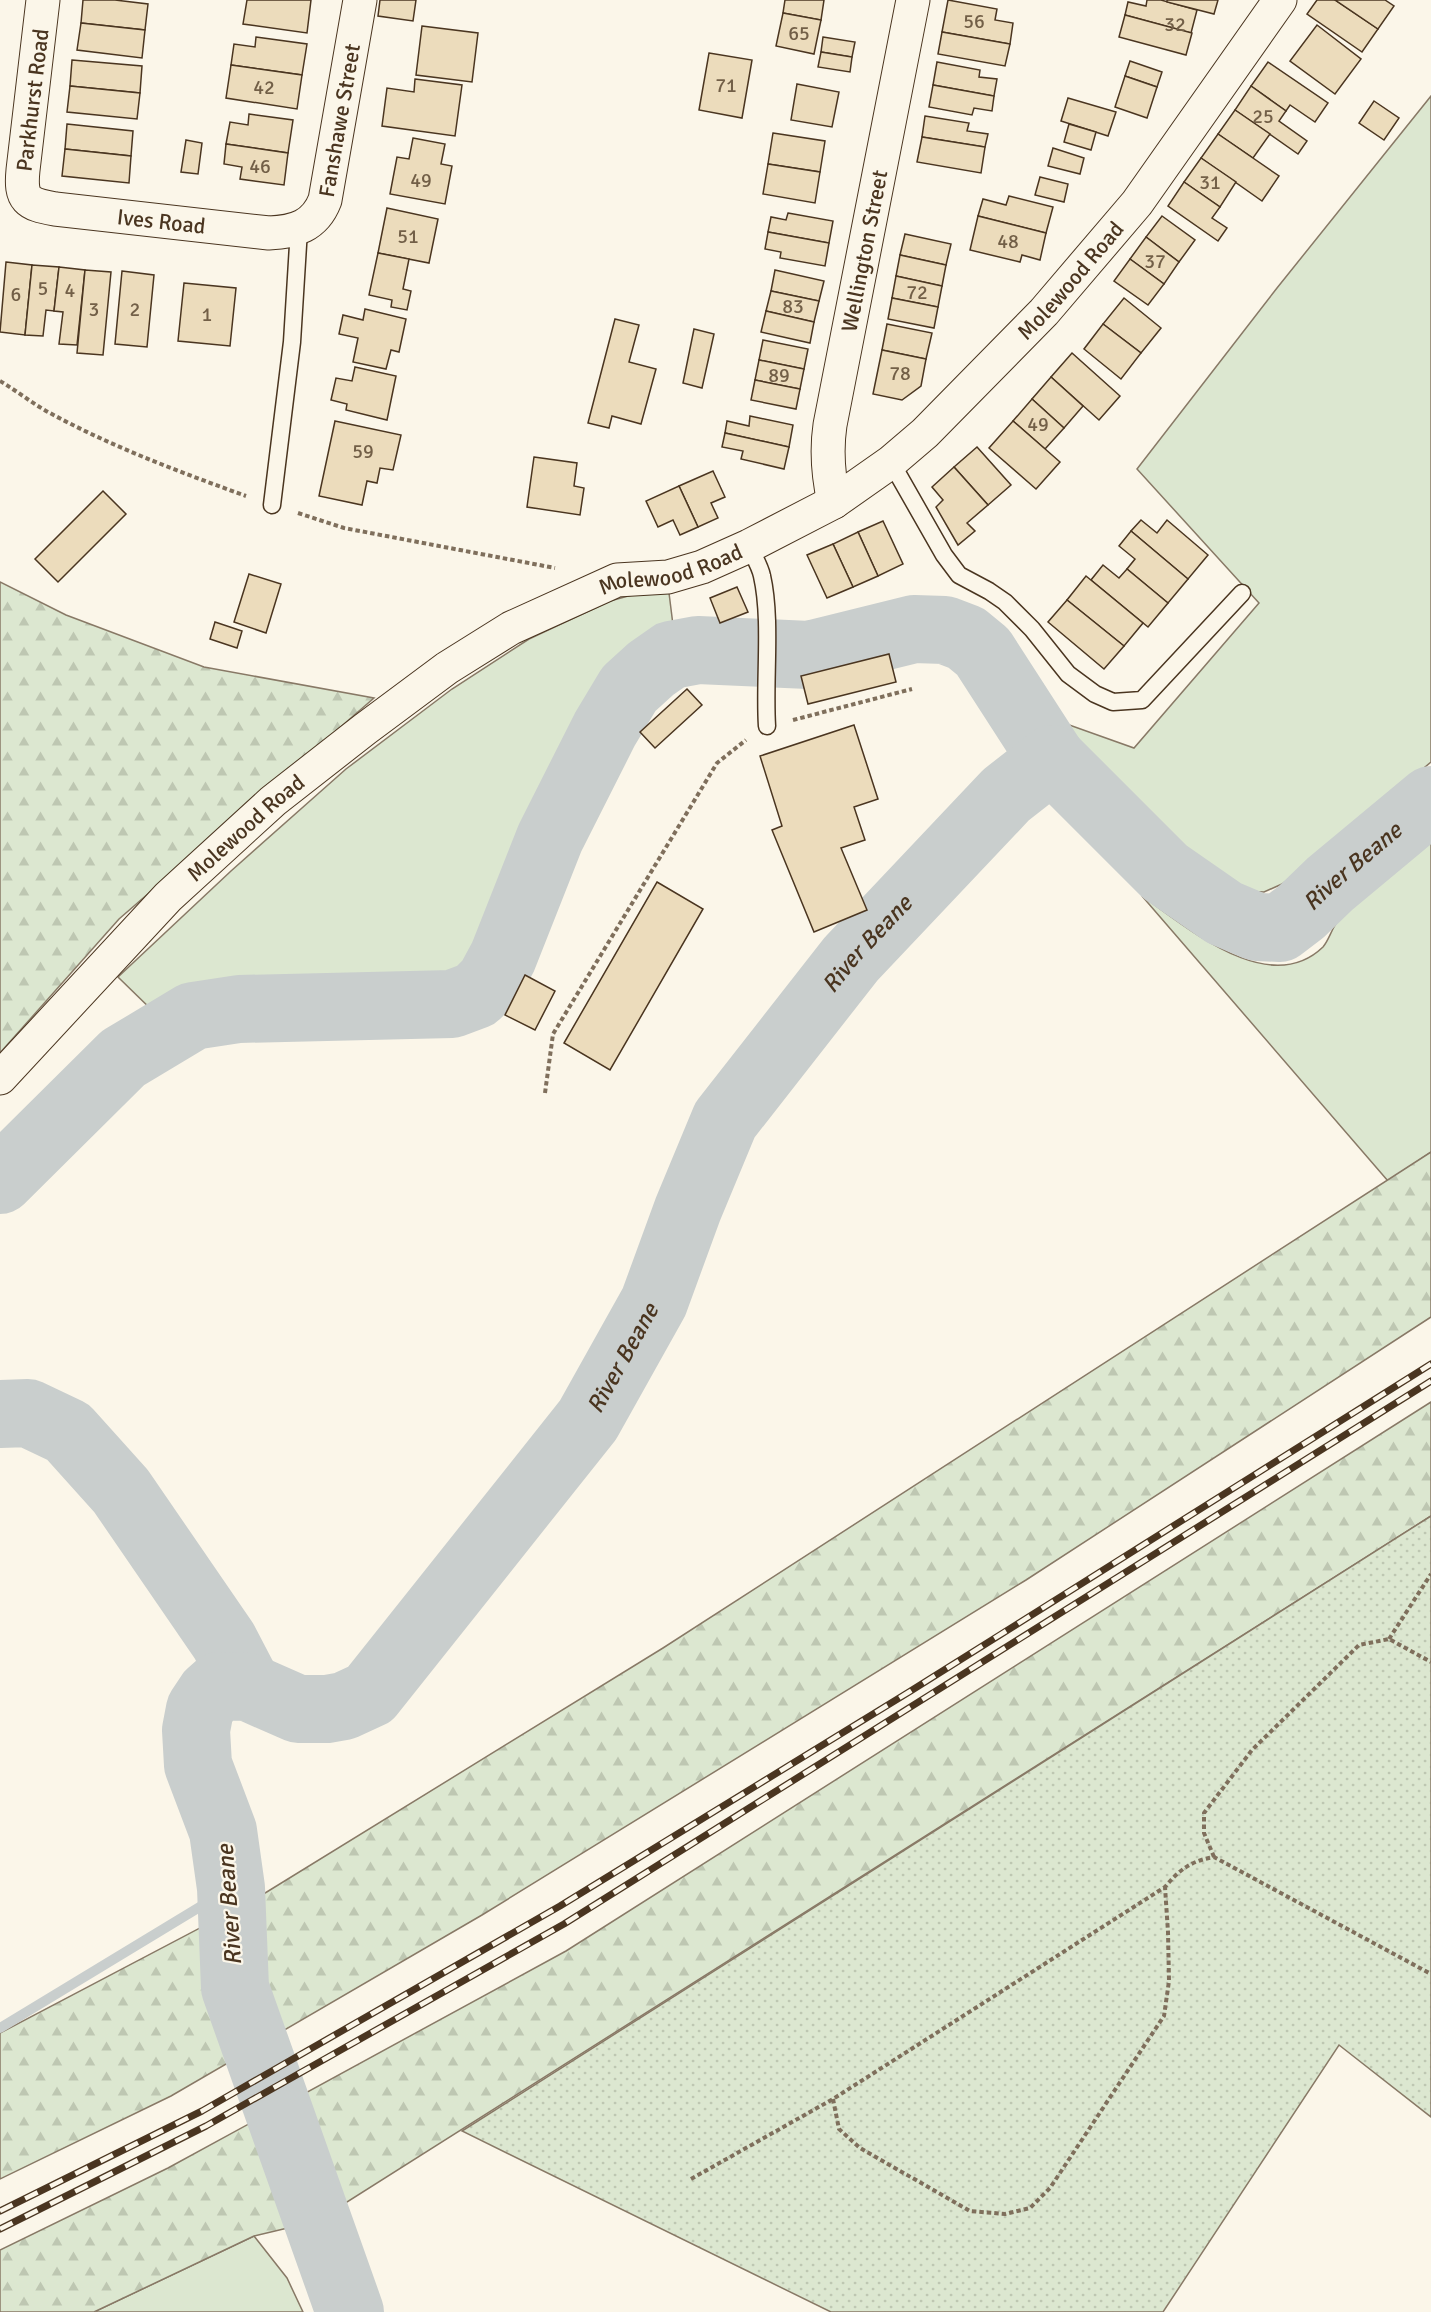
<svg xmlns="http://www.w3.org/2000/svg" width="1431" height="2312" font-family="Signika,sans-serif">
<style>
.grass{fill:#dce7d0;stroke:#887966;stroke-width:1.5}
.forest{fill:url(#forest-firs);stroke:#887966;stroke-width:1.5}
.park{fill:url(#park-dots);stroke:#887966;stroke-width:1.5}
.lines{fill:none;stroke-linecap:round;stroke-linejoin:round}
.stream{stroke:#c9cecd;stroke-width:10}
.river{stroke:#c9cecd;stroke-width:68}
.building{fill:#ecdcbc;stroke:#4a3520;stroke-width:1.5}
.lane-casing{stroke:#4a3520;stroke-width:19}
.street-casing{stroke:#4a3520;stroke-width:35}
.path{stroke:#7f6f5c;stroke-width:4;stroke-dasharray:4.5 3;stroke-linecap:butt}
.lane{stroke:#fbf6e9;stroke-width:16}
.street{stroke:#fbf6e9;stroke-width:33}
.rail-casing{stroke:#4a3520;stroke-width:7}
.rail{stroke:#fbf6e9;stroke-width:4.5;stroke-dasharray:14;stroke-linecap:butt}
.labels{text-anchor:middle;stroke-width:4.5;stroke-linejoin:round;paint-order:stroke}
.number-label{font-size:20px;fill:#725f47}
.street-label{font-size:22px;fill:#4a3520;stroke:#fbf6e9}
.water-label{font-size:24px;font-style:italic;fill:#4a3520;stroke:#fbf6e9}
</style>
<defs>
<pattern id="forest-firs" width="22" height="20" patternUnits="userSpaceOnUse" patternTransform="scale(1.5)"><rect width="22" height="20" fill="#dce7d0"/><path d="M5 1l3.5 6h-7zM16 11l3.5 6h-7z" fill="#bec7b2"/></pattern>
<pattern id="park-dots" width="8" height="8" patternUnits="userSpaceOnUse" patternTransform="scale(1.5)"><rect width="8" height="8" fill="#dce7d0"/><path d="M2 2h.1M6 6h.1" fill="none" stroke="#bec7b2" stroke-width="1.8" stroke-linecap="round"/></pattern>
</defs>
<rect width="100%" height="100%" fill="#fbf6e9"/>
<g class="grass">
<polygon points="1431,96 1431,762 1332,845 1282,884 1264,892 1242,891 1210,872 1097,783 1047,717 1134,748 1259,603 1137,469 1277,288"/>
<polygon points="668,585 674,633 643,646 620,666 604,688 532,826 478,963 462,979 442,987 385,989 343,981 199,996 173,1003 156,1014 118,977 231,871 346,769 452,689 529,639 610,601"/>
<path d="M1431,826V1152L1388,1181L1142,896C1187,927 1269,999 1323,947C1328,941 1330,934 1334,927C1342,913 1353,899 1363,886C1379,867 1411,843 1431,826Z"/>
<polygon points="254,2236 287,2278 303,2312 94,2312"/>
</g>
<g class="forest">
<polygon points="0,582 66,615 204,667 374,698 119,919 0,1053"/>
<polygon points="1431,1152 1431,1317 1026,1580 482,1915 171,2096 0,2179 0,2033 257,1898 663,1648"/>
<polygon points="1431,1402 1431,1516 317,2221 254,2236 94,2312 0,2312 0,2250 168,2168 566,1951"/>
</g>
<polygon class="park" points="1431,1516 1431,2117 1339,2045 1163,2312 831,2312 462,2131"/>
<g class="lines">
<polyline class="stream" points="0,2028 231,1888"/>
<g class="river">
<polyline points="0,1180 123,1058 193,1016 239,1009 452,1004 476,995 490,981 503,957 550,838 605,729 629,689 651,669 671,655 698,650 809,655 914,629 945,630 966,638 983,652 1052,759"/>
<polyline points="0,1414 28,1413 68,1432 121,1491 224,1641 248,1687"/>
<path id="s1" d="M350,2312L235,1988L231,1888L223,1831L198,1765L196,1730L200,1709L210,1694L219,1686L248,1687L298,1709H327L344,1706L370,1694L588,1420L654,1302L688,1209L725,1120L851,959L1006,795L1052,759L1165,872L1224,913L1257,927L1280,928L1301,912L1330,884L1431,800"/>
</g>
</g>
<g class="building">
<polygon points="83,0 115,0 148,4 145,30 81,23"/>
<polygon points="247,0 311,0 307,33 243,24"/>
<polygon points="380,0 416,0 413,21 378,16"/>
<polygon points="785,0 824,0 821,20 783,13"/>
<polygon points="948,0 997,9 995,20 1013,23 1010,44 942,32"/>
<polygon points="1147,0 1161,0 1197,10 1191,33 1125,15 1128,2 1146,6"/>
<polygon points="1167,0 1218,0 1214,14 1167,2"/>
<polygon points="1317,0 1335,0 1378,29 1362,52 1307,14"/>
<polygon points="1335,0 1385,0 1394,6 1378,29"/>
<polygon points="783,13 821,20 814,54 776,46"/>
<polygon points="1125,15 1192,33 1186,55 1119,37"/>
<polygon points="81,23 145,30 142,58 77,50"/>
<polygon points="1317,25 1361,59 1335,94 1290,61"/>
<polygon points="422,26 478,33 472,82 416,75"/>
<polygon points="942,32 1010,44 1005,66 938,54"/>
<polygon points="256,37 307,44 302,75 231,65 234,44 255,47"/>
<polygon points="823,37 855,42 852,57 821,52"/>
<polygon points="821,52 852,57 850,72 818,67"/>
<polygon points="709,53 752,60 742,118 699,110"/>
<polygon points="72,60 142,66 140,93 70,86"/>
<polygon points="1130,61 1162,72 1157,87 1125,76"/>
<polygon points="937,62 980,70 979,77 997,79 994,96 933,85"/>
<polygon points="1268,62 1328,103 1315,122 1290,105 1286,111 1251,86"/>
<polygon points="231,65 302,75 297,109 226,98"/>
<polygon points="1125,76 1157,87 1147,118 1115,107"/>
<polygon points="415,79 462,85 455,136 382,126 387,88 414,92"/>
<polygon points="797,84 839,92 832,127 791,120"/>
<polygon points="933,85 994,96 992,111 974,108 972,115 929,107"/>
<polygon points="70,86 140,93 137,119 67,112"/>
<polygon points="1251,86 1286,111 1279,121 1307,141 1298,154 1235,110"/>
<polygon points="1068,98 1116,112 1108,136 1061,121"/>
<polygon points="1374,101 1399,118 1384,140 1359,123"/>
<polygon points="1235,110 1270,134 1253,158 1218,134"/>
<polygon points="249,114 293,120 288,153 226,144 230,122 248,125"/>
<polygon points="925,116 969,123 967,131 988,134 985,147 922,137"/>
<polygon points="67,124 133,131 131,156 65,149"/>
<polygon points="1069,124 1096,132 1091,150 1064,142"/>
<polygon points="773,133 825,141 820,172 768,164"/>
<polygon points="1218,134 1279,176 1262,201 1201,158"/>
<polygon points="922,137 985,147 981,173 917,162"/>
<polygon points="413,138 445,144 441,164 452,166 445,204 390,194 397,157 409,159"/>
<polygon points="186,140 202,143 198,174 181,172"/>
<polygon points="226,144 288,153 284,185 240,179 242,167 224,164"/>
<polygon points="1053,148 1084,158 1080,174 1048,166"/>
<polygon points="65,149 131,156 129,183 62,176"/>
<polygon points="1201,158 1236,182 1220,207 1184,182"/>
<polygon points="768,164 820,172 815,203 763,194"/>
<polygon points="1040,177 1068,184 1064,202 1035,195"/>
<polygon points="1184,182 1220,207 1212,218 1227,228 1218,241 1168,206"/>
<polygon points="1009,196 1053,207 1046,233 978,216 983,199 1006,205"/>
<polygon points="387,208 438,219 429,263 378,253"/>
<polygon points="788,213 833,221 829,243 768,232 771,217 786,220"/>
<polygon points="978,216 1046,233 1040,260 1022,255 1020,262 970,250"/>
<polygon points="1162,216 1195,240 1179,262 1146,237"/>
<polygon points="768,232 829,243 825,266 780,258 781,252 765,249"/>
<polygon points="905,234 951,244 946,265 900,255"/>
<polygon points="1146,237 1179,262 1164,284 1130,259"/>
<polygon points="378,253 409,259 403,289 411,291 407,310 391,307 392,300 369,295"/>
<polygon points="900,255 946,265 942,286 896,276"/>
<polygon points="1130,259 1164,284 1148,305 1114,281"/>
<polygon points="6,262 32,265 25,335 0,332"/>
<polygon points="32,265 59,267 54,311 46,310 43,336 25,335"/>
<polygon points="59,267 85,270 77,345 59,344 63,312 54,311"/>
<polygon points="85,270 111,272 103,355 77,353"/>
<polygon points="775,270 824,281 819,301 771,291"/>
<polygon points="122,271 154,275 147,347 115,344"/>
<polygon points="896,276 942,286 938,307 892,298"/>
<polygon points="184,283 236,288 230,346 178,341"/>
<polygon points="771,291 819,301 814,322 766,311"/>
<polygon points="892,298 938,307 934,328 888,319"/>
<polygon points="1124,298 1161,328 1141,353 1103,324"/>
<polygon points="365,309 406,319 399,352 391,350 386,369 353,362 358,338 339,334 343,315 363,320"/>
<polygon points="766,311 814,322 810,343 761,332"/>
<polygon points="615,319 639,325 629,362 656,369 641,424 612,416 609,428 588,423"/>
<polygon points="887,324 932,333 926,359 882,350"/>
<polygon points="1103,324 1141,353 1121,379 1084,349"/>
<polygon points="694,329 714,334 702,388 683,383"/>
<polygon points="763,340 808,349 804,369 759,360"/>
<polygon points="882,350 926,359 921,386 902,400 873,394"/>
<polygon points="1072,353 1120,396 1099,420 1051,377"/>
<polygon points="759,360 804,369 800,389 755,380"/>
<polygon points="355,367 396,376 387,420 346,410 347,404 331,400 336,378 352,381"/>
<polygon points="1051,377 1083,406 1064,428 1032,399"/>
<polygon points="755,380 800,389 796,409 751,400"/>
<polygon points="1032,399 1064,428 1045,449 1013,421"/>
<polygon points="750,416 793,425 789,447 725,433 727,421 749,426"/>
<polygon points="335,421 401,435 393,470 380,468 377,483 367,481 362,505 319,496"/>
<polygon points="1013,421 1060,462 1036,489 989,448"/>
<polygon points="725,433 789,447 784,469 741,459 743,451 722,447"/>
<polygon points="977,447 1011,485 988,505 954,467"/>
<polygon points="534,457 577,463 574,486 584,488 580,515 527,507"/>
<polygon points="954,467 988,505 967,523 975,531 958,545 936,507 943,500 932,487"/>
<polygon points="713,471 725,497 711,503 718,518 698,527 679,486"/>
<polygon points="679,486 698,527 680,535 673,520 658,527 646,501"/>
<polygon points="103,491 126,514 58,582 35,559"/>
<polygon points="1141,520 1157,533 1167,520 1208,555 1188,579 1131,531"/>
<polygon points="883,521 903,564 878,576 858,532"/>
<polygon points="1131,531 1188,579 1168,603 1127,569 1135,559 1119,546"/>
<polygon points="858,532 878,576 853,587 833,544"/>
<polygon points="833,544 853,587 827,598 807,555"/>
<polygon points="1103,565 1119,578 1127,569 1168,603 1148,627 1091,580"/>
<polygon points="249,574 281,584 266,633 234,622"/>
<polygon points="1086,576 1143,623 1124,646 1067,600"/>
<polygon points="737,587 748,612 720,623 710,598"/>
<polygon points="1067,600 1124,646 1104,669 1048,622"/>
<polygon points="215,622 242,631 237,648 210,639"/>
<polygon points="889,654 896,682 808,704 801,676"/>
<polygon points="687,689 702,705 655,748 640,732"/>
<polygon points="854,725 878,799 854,807 865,840 841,848 867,910 814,932 772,830 782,826 760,756"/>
<polygon points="657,882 703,909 610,1070 564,1043"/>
<polygon points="525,975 555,991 535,1030 505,1015"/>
</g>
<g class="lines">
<defs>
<g id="lane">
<polyline points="891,462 944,555 959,575 989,591 1005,602 1032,629 1068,674 1095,694 1113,702 1142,700 1242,593"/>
<polyline points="272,505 292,342 299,229"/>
<path d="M749,546C753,555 760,566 762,576C772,620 764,680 767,726"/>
</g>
<g id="street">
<path id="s2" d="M43,0L23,170C20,200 27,204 55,209L269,233C295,232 315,226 325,200L360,0"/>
<path id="s3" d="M834,502C828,475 826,452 830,425L913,0"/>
<path id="s4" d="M0,1078L168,897L273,801L365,729L447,668L511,628L617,580L668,577L702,567L749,546L834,502L891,462L925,433L1044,312L1137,203L1280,0"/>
</g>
</defs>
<use href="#lane" class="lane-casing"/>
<use href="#street" class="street-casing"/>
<g class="path">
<path d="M0,381C17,391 33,404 50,413C112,447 180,472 246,496"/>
<polyline points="298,513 344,528 555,568"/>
<polyline points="793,720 912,689"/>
<polyline points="545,1093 553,1034 717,763 746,740"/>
<polyline points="1389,1639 1431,1574"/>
<polyline points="1214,1857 1204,1833 1204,1813 1252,1750 1359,1645 1389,1639 1431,1662"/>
<polyline points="833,2099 839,2129 860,2148 970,2211 1005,2214 1030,2208 1050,2188 1164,2016 1169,1981 1168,1932 1165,1887"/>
<path d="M691,2179L833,2099L1165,1887C1180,1869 1191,1861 1214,1857L1431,1974"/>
</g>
<use href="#lane" class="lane"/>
<use href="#street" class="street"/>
<defs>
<g id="rail">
<polyline points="0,2211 202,2111 560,1906 909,1692 1431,1364"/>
<polyline points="0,2229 206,2126 564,1924 1431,1381"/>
</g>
</defs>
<use href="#rail" class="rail-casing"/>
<use href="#rail" class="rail"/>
</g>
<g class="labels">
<g class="number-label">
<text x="974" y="28">56</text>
<text x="1175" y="31">32</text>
<text x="799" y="40">65</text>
<text x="726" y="92">71</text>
<text x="264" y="94">42</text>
<text x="1263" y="123">25</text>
<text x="260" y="173">46</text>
<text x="421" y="187">49</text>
<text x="1210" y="189">31</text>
<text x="408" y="243">51</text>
<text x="1008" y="248">48</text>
<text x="1155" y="268">37</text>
<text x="43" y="295">5</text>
<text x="70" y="297">4</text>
<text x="917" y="299">72</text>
<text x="16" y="301">6</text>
<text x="793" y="313">83</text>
<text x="94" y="316">3</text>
<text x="135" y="316">2</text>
<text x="207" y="321">1</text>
<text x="900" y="380">78</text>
<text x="779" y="382">89</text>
<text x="1038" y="431">49</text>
<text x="363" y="458">59</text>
</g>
<g class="street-label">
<text transform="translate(32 100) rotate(-83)" y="8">Parkhurst Road</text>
<text dy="8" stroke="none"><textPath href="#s2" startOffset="597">Fanshawe Street</textPath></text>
<text dy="8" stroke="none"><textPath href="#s2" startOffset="338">Ives Road</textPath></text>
<text dy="8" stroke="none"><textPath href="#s3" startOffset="255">Wellington Street</textPath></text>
<text dy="8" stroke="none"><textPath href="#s4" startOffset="1359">Molewood Road</textPath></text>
<text dy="8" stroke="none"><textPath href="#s4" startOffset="855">Molewood Road</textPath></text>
<text dy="8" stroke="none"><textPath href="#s4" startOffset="351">Molewood Road</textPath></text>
</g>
<g class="water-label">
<text dy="8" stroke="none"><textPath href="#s1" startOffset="2372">River Beane</textPath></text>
<text dy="8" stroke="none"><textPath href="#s1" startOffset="1724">River Beane</textPath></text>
<text dy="8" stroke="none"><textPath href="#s1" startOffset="1238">River Beane</textPath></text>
<text transform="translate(229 1905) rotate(-94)" y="8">River Beane</text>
</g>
</g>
</svg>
